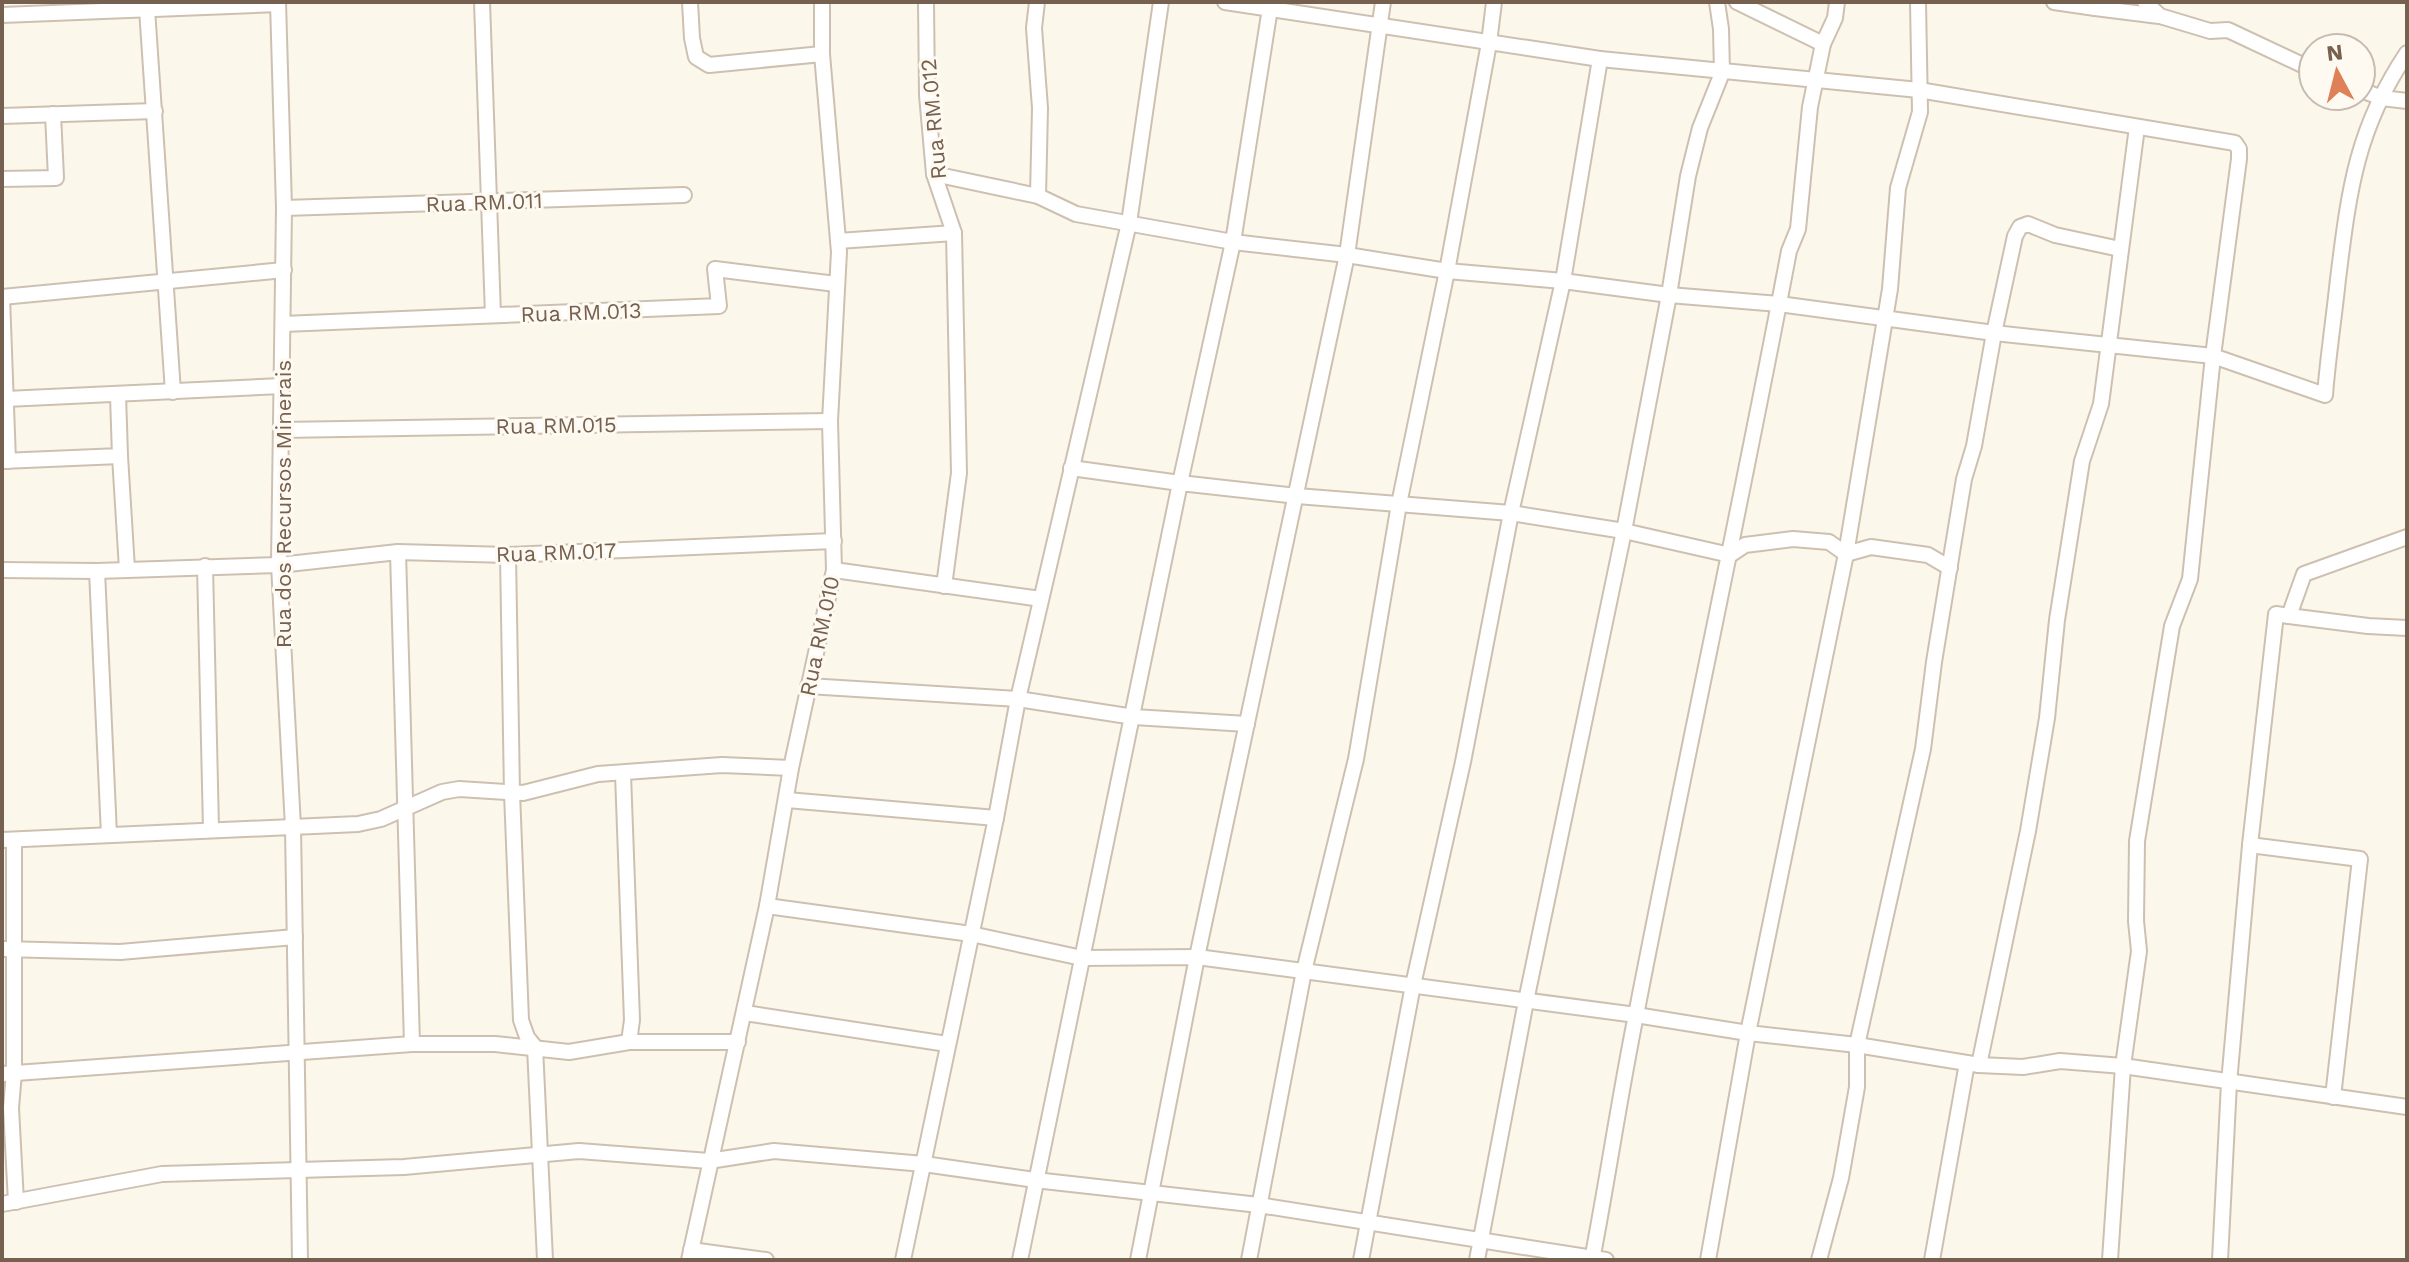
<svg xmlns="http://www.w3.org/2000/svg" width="2409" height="1262" font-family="'Work Sans',sans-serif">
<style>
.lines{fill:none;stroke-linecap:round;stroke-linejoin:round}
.minor-casing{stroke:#cec0b1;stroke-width:18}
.minor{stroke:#fff;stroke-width:14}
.labels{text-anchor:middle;stroke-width:6;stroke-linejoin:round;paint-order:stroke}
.street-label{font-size:22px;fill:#76604f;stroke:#fefaf2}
</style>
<rect width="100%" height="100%" fill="#fcf7eb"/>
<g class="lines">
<defs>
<g id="minor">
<polyline points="278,2 284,208 279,565 293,827 300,1260"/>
<polyline points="482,2 493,315"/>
<polyline points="690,2 692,38 696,57 709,65 822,54"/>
<polyline points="926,2 927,95 934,174 954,233 959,473 944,586"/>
<polyline points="1037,2 1034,28 1040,108 1038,196"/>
<polyline points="1225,2 1600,59 1919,90 2235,143 2239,149 2239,159 2213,356 2190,579 2172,626 2137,841 2136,921 2139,951 2123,1066 2110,1260"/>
<polyline points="1737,2 1823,44"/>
<polyline points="2054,2 2095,8"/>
<polyline points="2095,2 2095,8 2159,16"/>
<polyline points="2145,2 2160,16 2210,31 2228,30 2313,70"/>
<polyline points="147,9 173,392"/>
<polyline points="2,15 278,4"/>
<polyline points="2361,90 2382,98 2407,101"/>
<polyline points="2,116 155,111"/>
<path d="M934,174L1038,196L1076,214L1233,242L1347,255L1447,271L1563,281L1669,295L1779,304L1994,333L2213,356L2325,395C2328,356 2334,318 2338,279C2349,191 2356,129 2407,53"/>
<polyline points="2,179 56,178 53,114"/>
<polyline points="284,208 684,195"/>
<polyline points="838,241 954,233"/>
<polyline points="2,297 284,270"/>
<polyline points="2,297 8,461"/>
<polyline points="283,324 719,306 715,269 836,284"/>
<polyline points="6,399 282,386"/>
<polyline points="282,430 830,421"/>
<polyline points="120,456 127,569"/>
<polyline points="2,461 120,456 118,395"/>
<polyline points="1071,468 1180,483 1297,496 1511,513 1624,531 1730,555 1745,545 1793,539 1829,542 1846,554 1871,547 1928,555 1950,568"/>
<polyline points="398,552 412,1044"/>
<polyline points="508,555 512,793 521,1020 527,1037 535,1047 545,1260"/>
<polyline points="205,566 211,829"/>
<polyline points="2,570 97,571 279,565 398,552 508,555 834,541"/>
<polyline points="834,570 1041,599"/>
<polyline points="97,571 109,835"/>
<polyline points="2289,616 2368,626 2407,628"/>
<polyline points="808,686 1018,699 1134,717 1247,724"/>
<polyline points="623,774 632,1020 629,1042"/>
<polyline points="787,800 996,818"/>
<polyline points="2,840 358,824 381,819 442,792 459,789 523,793 598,774 722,765 791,768"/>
<polyline points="14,840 14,1072 11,1108 16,1202"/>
<polyline points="2250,845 2360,859 2333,1097"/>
<polyline points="767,906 971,934 1082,958 1197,957 1636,1015 1748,1033 1857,1045 1979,1065 2023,1067 2060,1061 2123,1066 2407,1107"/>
<polyline points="2,949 120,952 295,937"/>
<polyline points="745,1013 947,1044"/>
<polyline points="1979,1065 2028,831 2047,718 2057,620 2082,461 2101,404 2137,127"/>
<polyline points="2,1074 412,1044 495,1044 569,1052 629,1042 738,1042"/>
<polyline points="2,1204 162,1174 404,1167 579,1151 709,1161 774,1151 924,1164 1035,1180 1259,1205 1606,1260"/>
<polyline points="691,1250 766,1260"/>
<polyline points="689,1260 767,906 791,768 834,570 830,421 839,252 822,54 822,2"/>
<polyline points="903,1260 996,818 1018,699 1129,223 1161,2"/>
<polyline points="1020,1260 1180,483 1233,242 1271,2"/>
<polyline points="1138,1260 1197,957 1347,255 1383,2"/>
<polyline points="1249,1260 1304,971 1356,759 1399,504 1447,271 1489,43 1494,2"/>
<polyline points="1361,1260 1413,985 1463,762 1511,513 1563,281 1600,59"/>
<polyline points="1477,1260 1526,1001 1624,531 1669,295 1688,176 1700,128 1722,73 1721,29 1717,2"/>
<path d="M1592,1260C1608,1177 1620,1093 1637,1010C1686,757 1741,505 1789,251L1798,229L1810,107L1823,44L1835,18L1837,2"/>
<polyline points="1708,1260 1748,1033 1846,554 1890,289 1898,188 1920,112 1918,2"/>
<polyline points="1819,1260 1841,1178 1857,1087 1857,1045 1923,749 1934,662 1964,479 1974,446 1994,333 2015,236 2020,227 2028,224 2055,235 2120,249"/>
<polyline points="1932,1260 1967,1063"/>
<polyline points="2220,1260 2229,1083 2250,845 2276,614 2289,616 2304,574 2407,537"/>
</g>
</defs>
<use href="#minor" class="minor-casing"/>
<use href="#minor" class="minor"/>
</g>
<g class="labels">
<g class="street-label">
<text transform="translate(933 119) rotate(-95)" y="8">Rua RM.012</text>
<text transform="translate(484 202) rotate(-2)" y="8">Rua RM.011</text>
<text transform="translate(581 312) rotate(-2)" y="8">Rua RM.013</text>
<text transform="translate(556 425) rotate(-1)" y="8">Rua RM.015</text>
<text transform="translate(283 504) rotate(-90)" y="8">Rua dos Recursos Minerais</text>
<text transform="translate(556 552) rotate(-2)" y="8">Rua RM.017</text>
<text transform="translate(819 636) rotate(-78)" y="8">Rua RM.010</text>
</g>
</g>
<rect width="2409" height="1262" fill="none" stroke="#76604f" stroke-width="8"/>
<g transform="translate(2337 72) rotate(353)"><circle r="38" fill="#fefaf2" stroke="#c8bcb1" stroke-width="2"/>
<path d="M0-6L14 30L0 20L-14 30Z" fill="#de8058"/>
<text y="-12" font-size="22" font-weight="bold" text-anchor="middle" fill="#76604f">N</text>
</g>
</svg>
